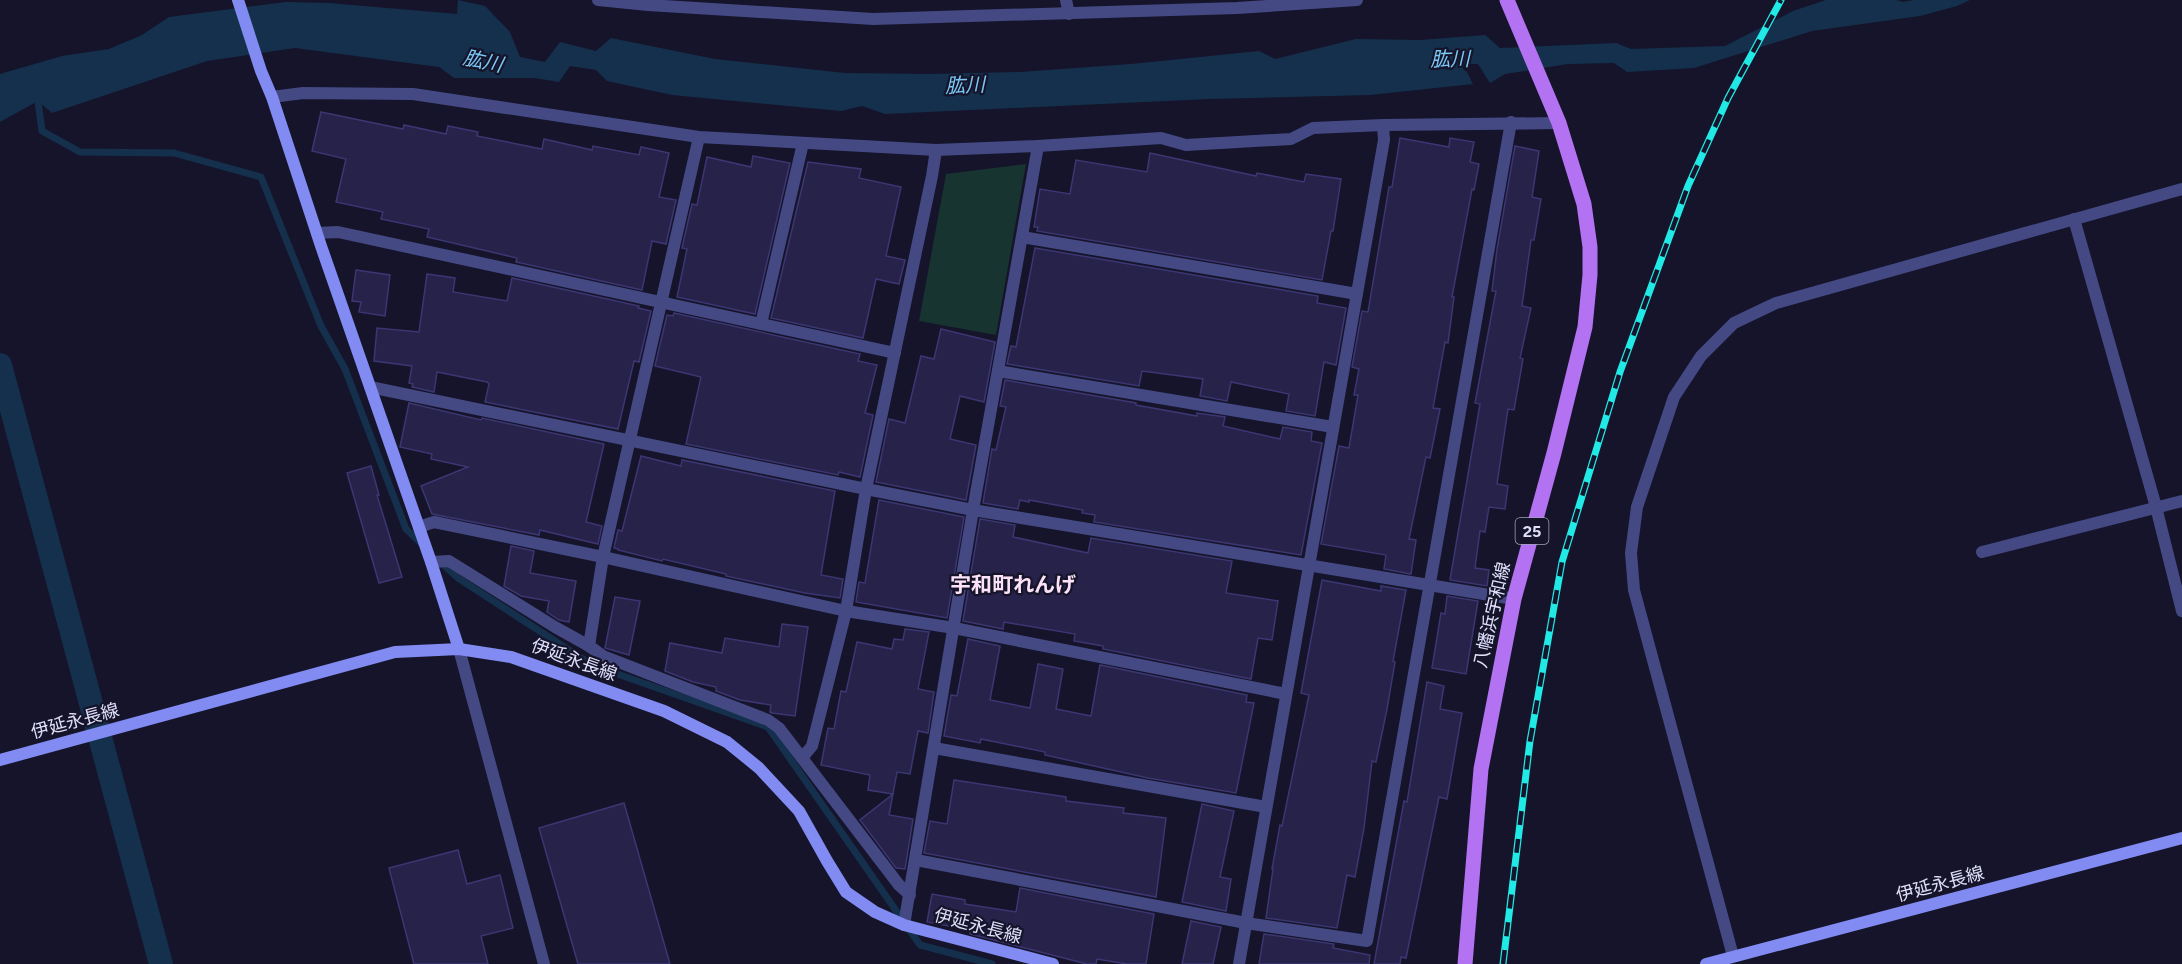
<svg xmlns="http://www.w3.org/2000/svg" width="2182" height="964" font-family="Figtree,'Noto Sans JP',sans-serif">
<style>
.green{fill:#183430}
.water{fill:#15304d}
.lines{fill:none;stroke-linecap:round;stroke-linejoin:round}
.stream{stroke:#15304d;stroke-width:7}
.canal{stroke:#15304d;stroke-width:24}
.building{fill:#262249;stroke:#3c3673;stroke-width:1.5}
.street{stroke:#444984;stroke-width:12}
.secondary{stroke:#818bf2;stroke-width:12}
.primary{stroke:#b372f1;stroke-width:15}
.rail-casing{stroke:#20e9e6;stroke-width:7}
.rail{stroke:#15142a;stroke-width:4.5;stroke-dasharray:14;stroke-linecap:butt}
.labels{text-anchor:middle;stroke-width:4.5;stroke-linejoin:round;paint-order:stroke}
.shield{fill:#15142a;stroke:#a4a3bd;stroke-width:1.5}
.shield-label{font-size:16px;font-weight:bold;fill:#e1e0fc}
.street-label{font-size:18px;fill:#e1e0fc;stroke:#15142a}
.water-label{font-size:20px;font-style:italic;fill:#79c7f2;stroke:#15142a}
.quarter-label{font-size:21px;font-weight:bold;fill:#fce2f6;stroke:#15142a}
</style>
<rect width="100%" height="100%" fill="#15142a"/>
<polygon class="green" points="1026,164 996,335 919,321 946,174"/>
<polygon class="water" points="458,0 485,6 510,32 520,57 545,62 560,42 596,51 611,38 715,59 845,73 929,74 1020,72 1131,64 1259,51 1275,59 1356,39 1420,40 1485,35 1500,48 1616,43 1631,49 1725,46 1793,11 1826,0 1896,0 1903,2 1914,0 1970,0 1957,6 1920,16 1812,31 1694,68 1627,72 1614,63 1568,64 1505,74 1490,83 1478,64 1464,64 1463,69 1467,72 1473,84 1370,95 1209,99 885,114 862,106 841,111 672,95 607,81 596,70 570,66 559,82 535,78 454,78 439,67 295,48 207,61 52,113 38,101 0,122 0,74 62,56 109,49 142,35 169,17 286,2 329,3 457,14"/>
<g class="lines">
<g class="stream">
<polyline points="38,101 42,131 80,152 174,153 261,177 321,326 345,369 406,529 424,546"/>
<polyline points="440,562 458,578 592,665 768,727 920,945 992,964"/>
</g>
<polyline class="canal" points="0,365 161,964"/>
</g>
<g class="building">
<polygon points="321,112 403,129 404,125 446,134 448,126 478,132 477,136 542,149 544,139 592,150 593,146 639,155 641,147 669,153 659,197 676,200 666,244 652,241 642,290 516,262 517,258 427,237 429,229 381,219 383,212 336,202 346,159 312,151"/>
<polygon points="1400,138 1449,147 1450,138 1474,142 1470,162 1479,164 1474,190 1472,189 1452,297 1454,297 1448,343 1445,342 1433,408 1440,409 1430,458 1426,457 1409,539 1416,540 1411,574 1384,569 1386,555 1321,544 1339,446 1349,448 1358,395 1354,395 1359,369 1352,367 1362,311 1368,312 1389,187 1392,187"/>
<polygon points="1515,146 1539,151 1532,197 1541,199 1534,240 1531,240 1522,306 1531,308 1520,358 1523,359 1514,410 1508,409 1497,484 1508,486 1505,509 1489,507 1485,532 1480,531 1475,568 1489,570 1487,586 1450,580 1480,404 1475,403 1496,291 1492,291 1497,249"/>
<polygon points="1150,153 1256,176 1257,173 1304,182 1306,174 1341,179 1333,231 1331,231 1322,280 1037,231 1038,227 1034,227 1040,189 1070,194 1076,160 1147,172"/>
<polygon points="753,156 790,163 755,314 677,297 687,249 682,248 692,204 697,205 707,157 751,167"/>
<polygon points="808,162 861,169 859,178 901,187 886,256 905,260 899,284 876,279 863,338 771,318"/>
<polygon points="1035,248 1318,296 1317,303 1346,308 1336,365 1324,362 1315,416 1286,411 1289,394 1231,382 1227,401 1200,396 1203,379 1142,371 1139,386 1007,364 1011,346 1016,347"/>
<polygon points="356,270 390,275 385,316 359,312 361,302 352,301"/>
<polygon points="427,274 455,278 453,292 507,301 512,278 639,306 638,308 651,311 639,362 634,361 618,429 485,402 489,384 487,382 437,372 434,392 412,387 413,384 409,383 412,366 374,361 377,328 419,332"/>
<polygon points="674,313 860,354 858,361 877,365 865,413 873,415 860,477 839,472 838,475 686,444 701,377 655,366 667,315 673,316"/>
<polygon points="941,329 995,342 984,402 960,396 950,439 976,445 966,500 876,482 889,419 905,423 921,356 934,359"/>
<polygon points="1005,380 1136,403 1136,405 1197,416 1197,413 1225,417 1223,426 1280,439 1283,427 1312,432 1311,441 1322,443 1301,555 1094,522 1095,515 1082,513 1083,510 1029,500 1029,502 1020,500 1018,509 983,503 992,449 996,450 1006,407 1000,406"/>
<polygon points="409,403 481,420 482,418 604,444 586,522 602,526 598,544 540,530 539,535 432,514 421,486 468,467 431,459 432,454 400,447"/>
<polygon points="641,456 681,466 682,460 835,491 821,575 843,579 840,598 805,593 726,576 726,574 663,559 662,561 618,550 618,549 614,548 618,530 622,531"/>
<polygon points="371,466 379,495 377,495 402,577 379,583 347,473"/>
<polygon points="879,500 964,517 947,618 856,602 859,582 865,583"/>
<polygon points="980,519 1015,525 1013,537 1088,553 1091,538 1232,561 1226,593 1278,601 1272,640 1258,638 1251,679 1103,649 1103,646 1074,641 1075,634 1004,622 1003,629 963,621"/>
<polygon points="511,546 534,551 530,573 576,581 569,622 559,620 547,612 549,601 521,596 504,586"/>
<polygon points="1322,580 1381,591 1381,586 1406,590 1393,661 1395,662 1387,709 1376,762 1372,761 1364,828 1355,877 1347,875 1337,928 1266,918 1273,869 1272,869 1280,825 1282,826 1309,695 1301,693"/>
<polygon points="1447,596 1478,601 1466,674 1432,668 1441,613 1445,614"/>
<polygon points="615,597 640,601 629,655 605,648"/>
<polygon points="782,624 808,627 795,716 772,713 770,712 771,705 740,700 716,691 716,687 693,682 665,671 670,643 722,653 725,638 779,647"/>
<polygon points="905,629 929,632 918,689 934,692 928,733 918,731 910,774 897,772 889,815 913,819 905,869 896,868 860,820 893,794 868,790 870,775 821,765 828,728 834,729 841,691 846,692 857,642 892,649 894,639 903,640"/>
<polygon points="968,639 1000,646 990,700 1030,708 1038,664 1063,669 1056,709 1091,716 1100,665 1247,695 1246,702 1254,703 1236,793 1148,778 1045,755 1045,752 981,739 980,743 944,736 951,695 957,696"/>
<polygon points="1427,682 1444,686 1440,709 1462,713 1447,799 1439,797 1406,958 1401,957 1400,964 1374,964 1404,801 1407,802"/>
<polygon points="954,780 1066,797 1066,801 1124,808 1123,813 1166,818 1156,897 924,853 930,821 947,824"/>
<polygon points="624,803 670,964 578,964 539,828"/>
<polygon points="1202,804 1234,811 1220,877 1231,879 1226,911 1182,902"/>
<polygon points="458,850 467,884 500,875 513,928 481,936 488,964 414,964 389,868"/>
<polygon points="1020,888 1154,914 1146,964 1127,964 1097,959 1096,964 1087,964 970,934 970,930 927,922 932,894 965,900 965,904 1016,912"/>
<polygon points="1191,921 1221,927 1213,964 1182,964"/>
<polygon points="1264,934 1334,944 1333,948 1370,955 1369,964 1259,964"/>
</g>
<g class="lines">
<g class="street">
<polyline points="598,0 648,5 873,19 1237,8 1357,0"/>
<polyline points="1066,0 1069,14"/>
<polyline points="272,97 303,93 413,94 699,137 936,150 1038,146 1161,138 1186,145 1291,139 1313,128 1383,125 1559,123"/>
<polyline points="936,150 932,176 866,489 846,611 954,628 1286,694"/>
<polyline points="2074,219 2156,507 2182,611"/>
<polyline points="317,233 338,232 895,353"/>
<polyline points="1022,237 1357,294"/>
<polyline points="761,324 803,143"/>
<polyline points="998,371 1333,427"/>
<polyline points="370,387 866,489 973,510 1514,599"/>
<polyline points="419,527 434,522 603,557 846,611 812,746 802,758"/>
<polyline points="1982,552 2182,501"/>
<polyline points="431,562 449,561 555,627 589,646 603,557 699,137"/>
<polyline points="589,646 603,656 768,720 779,728 899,885 910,895"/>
<polyline points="459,649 544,964"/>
<polyline points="934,748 1266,807"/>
<polyline points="916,860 1246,923 1367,941 1511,122"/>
<polyline points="904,925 973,510 1038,146"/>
<polyline points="1733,956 1634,590 1631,553 1637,507 1674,397 1701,356 1734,323 1776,303 2182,189"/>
<polyline points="1239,964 1384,140 1383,125"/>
</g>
<g class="secondary">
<polyline points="238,0 261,71 272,97 321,246 431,562 459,649"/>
<polyline points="0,760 395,652 459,649 511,657 664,711 727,742 759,768 799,811 827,861 846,892 875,912 904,925 1053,964"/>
<polyline points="1706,964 2182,838"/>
</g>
<polyline class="primary" points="1465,964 1481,769 1514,599 1554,453 1585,327 1590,275 1590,247 1584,204 1559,123 1507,0"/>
<defs>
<polyline id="rail" points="1503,964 1530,741 1562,562 1620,372 1688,186 1728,98 1781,0"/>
</defs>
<use href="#rail" class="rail-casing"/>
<use href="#rail" class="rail"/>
</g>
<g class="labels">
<rect class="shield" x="1515.5" y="518" width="33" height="26" rx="4.5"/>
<g class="shield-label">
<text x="1532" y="537">25</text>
</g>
<g class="street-label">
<text transform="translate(1492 615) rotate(-77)" y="6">八幡浜宇和線</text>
<text transform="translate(574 660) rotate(20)" y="6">伊延永長線</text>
<text transform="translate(75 721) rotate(-15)" y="6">伊延永長線</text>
<text transform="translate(1940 884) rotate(-15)" y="6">伊延永長線</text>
<text transform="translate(978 926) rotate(15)" y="6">伊延永長線</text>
</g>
<g class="water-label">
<text transform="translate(1450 59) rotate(-1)" y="7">肱川</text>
<text transform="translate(483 61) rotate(12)" y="7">肱川</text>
<text transform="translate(965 85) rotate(-2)" y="7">肱川</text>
</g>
<g class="quarter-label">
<text x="1013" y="592">宇和町れんげ</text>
</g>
</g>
</svg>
